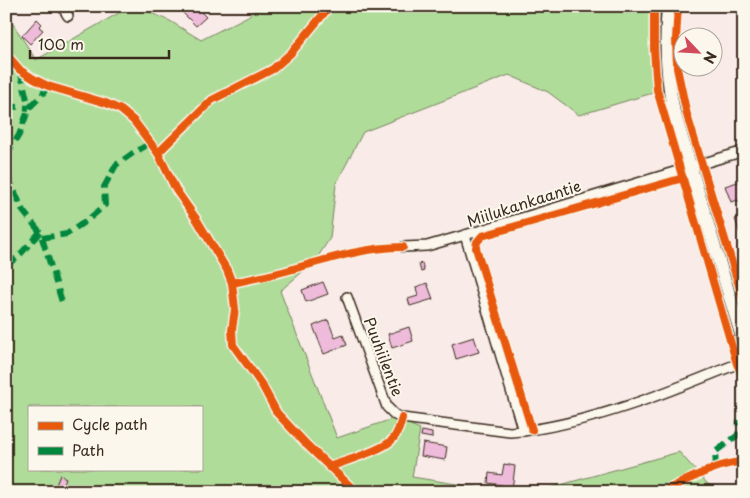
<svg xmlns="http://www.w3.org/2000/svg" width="750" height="498" font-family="'Playpen Sans',sans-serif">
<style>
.green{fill:#b0dc9a;stroke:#76835c;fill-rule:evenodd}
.building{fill:#eebcda;stroke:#3b2a1e}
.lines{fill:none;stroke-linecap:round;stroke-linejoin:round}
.street-casing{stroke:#3b2a1e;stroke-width:12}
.secondary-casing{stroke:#3b2a1e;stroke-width:16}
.street{stroke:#fbf7ec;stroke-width:9}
.secondary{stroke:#fbf7ec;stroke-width:12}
.quiet{stroke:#00873e;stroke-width:6;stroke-dasharray:12 6;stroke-linecap:butt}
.cycleway-casing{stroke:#fbf7ec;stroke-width:11}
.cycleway{stroke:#e8590c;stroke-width:8}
.labels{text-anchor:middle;stroke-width:4;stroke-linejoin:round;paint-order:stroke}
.street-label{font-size:15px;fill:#3b2a1e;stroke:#fbf7ec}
</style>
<rect width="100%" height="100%" fill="#f8ebe8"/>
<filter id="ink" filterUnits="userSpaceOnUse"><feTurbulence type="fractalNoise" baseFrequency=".02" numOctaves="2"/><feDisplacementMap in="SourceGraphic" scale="10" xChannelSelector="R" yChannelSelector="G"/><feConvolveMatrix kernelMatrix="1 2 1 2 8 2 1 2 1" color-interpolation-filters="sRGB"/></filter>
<g filter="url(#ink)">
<g class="green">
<path d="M131,6H135L170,21L201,40L248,16L260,6H656V92L579,115L548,92L509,75L363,132L336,184L330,238L315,261L280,291L337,438L395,418L420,429L412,477L507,492H6V13L36,60ZM29,407H201V469H29Z"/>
<polygon points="679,452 715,492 535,492"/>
</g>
<g class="building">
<polygon points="186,6 195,6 206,17 196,26 181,11"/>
<polygon points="37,19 42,24 39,27 43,30 30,44 22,36"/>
<polygon points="744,180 744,202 739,203 738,200 731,202 725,186"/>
<polygon points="744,216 744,235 741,236 735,219"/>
<polygon points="422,263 424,271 421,272 419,264"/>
<polygon points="323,282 328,294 306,302 302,290"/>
<polygon points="427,283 433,299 410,306 408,299 418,296 416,287"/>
<polygon points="328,320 335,338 343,335 347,345 324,354 313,326"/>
<polygon points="409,327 413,341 392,348 388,334"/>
<polygon points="474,337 479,352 456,359 452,344"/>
<polygon points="422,431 432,433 432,438 421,436"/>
<polygon points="423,443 447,447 445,460 421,456"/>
<polygon points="504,464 515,466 512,490 502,488 502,485 488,483 489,473 502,475"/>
<polygon points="60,475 66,478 62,488 56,485"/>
</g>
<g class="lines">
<defs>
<g id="street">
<polyline points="62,6 68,16"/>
<path d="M744,151L465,235L523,431C599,421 673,390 744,361"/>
<polyline points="403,247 427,246 465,235"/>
<polyline points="347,297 387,407 395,415 402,418 510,432 523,431"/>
</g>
<path id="secondary" d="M668,6C665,42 666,76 674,112L744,344"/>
</defs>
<use href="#street" class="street-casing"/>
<use href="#secondary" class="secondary-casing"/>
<use href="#street" class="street"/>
<use href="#secondary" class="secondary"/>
<g class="quiet">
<polyline points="20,70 29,108"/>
<polyline points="6,106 29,108"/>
<polyline points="6,156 19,135 29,108 42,95 48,86"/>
<polyline points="6,177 9,178 23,211 40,232 42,238 67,234 90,218 105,205 104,187 116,165 133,153 151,143"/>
<polyline points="42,238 63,305"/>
<polyline points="6,265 18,257 40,232"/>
<polyline points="716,468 715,452 738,435 739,420"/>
</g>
<defs>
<g id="cycleway">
<polyline points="654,6 654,49 657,90 737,364 744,377"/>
<polyline points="678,6 676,39 677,68 687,115 744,302"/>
<polyline points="6,54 20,70 34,79 48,86 106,103 121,110 134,121 158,153 176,190 197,220 227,270 232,283 235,309 232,330 233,345 262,385 277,413 307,445 356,492"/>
<polyline points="158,153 212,100 273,69 291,53 330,6"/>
<path d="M232,283C252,279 273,275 293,269C328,259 365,247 403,247"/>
<polyline points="532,430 476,248 477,242 482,236 683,178"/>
<path d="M329,467C345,461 381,451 392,440C398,434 400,426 402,418"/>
<path d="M662,492C684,482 721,461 744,462"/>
</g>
</defs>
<use href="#cycleway" class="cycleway-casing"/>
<use href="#cycleway" class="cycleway"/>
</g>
</g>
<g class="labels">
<g class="street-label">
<text transform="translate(524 204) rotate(-18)" y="5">Miilukankaantie</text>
<text transform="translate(383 357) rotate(69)" y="5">Puuhiilentie</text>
</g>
</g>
<rect width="750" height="498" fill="none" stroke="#fbf7ec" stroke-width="25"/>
<rect x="12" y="12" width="725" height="473" fill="none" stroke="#3b2a1e" stroke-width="2" filter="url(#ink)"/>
<rect x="28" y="406" width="175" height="65" fill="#fbf7ec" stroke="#aea59a"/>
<rect x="38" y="422" width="25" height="8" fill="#e8590c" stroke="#aea59a"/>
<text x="72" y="430" font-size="15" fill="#3b2a1e">Cycle path</text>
<rect x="38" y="447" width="25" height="8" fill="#00873e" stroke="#aea59a"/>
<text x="72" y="456" font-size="15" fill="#3b2a1e">Path</text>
<g transform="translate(698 52) rotate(115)"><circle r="24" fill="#fbf7ec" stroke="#aea59a"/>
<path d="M0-4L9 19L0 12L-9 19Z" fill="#d1495b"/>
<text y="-8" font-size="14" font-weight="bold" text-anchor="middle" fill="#3b2a1e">N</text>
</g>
<path d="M30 50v8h139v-8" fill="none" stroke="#3b2a1e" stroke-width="2.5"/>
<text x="38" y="50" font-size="15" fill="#3b2a1e" stroke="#fbf7ec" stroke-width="4" paint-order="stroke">100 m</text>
</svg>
